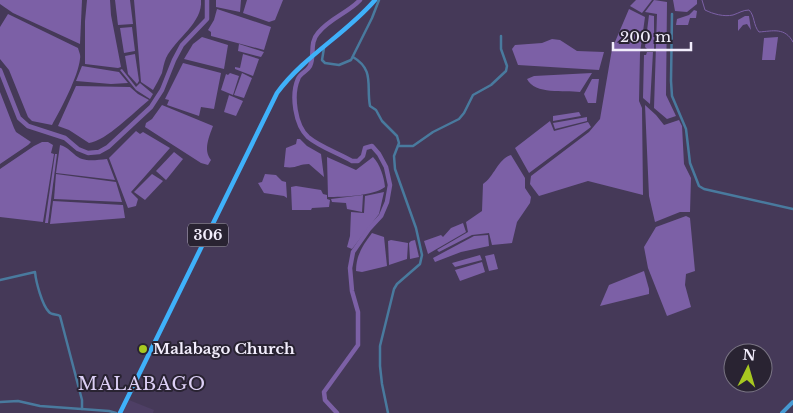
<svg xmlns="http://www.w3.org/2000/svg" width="793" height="413" font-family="'Libre Baskerville',serif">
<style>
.built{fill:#4e3f65}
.water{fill:#7c60a6}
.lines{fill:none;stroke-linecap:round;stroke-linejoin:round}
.stream{stroke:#7c60a6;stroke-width:1}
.river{stroke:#7c60a6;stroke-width:4.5}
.street{stroke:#497a9e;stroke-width:2.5}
.secondary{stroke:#4699d2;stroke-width:4}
.primary{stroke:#3fb1fa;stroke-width:4.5}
.poi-dot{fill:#a7c820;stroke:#292332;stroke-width:2}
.labels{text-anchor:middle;stroke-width:4;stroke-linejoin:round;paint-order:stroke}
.shield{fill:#292332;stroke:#b6b0bf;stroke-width:1}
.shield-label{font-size:14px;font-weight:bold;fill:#f2edfc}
.poi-label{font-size:15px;font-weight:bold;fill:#f2edfc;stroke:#292332;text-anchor:start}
.quarter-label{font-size:18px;letter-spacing:1px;fill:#dccff5;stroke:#292332}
</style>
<rect width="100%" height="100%" fill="#453958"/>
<polygon class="built" points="129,400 154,410 153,413 123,413"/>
<g class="water">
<polygon points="0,0 82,0 80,44 13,13 0,4"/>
<polygon points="87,0 110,0 111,15 121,67 118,68 85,64 85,21"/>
<polygon points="115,0 130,0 133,24 118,25"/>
<path d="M134,0H201C203,23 176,38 166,58C164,63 163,68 162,73C159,79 156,85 153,90L141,82Z"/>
<polygon points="216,0 241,0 240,12 216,7"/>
<polygon points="247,0 283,0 275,20 269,22 243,13"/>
<polygon points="636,0 652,0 642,13 630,6"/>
<polygon points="654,0 667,2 666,95 676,116 667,119 654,108 657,14 645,12"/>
<polygon points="673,0 697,0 697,4 687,12 675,11"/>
<polygon points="217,9 271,27 264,50 211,36 211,32 208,30 214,20"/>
<polygon points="629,9 645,17 640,53 639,101 642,108 643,195 588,181 539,196 530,184 531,176 589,132 600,119 612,49"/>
<polygon points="694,10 697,11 696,18 690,18 688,25 676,25 677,19 689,15"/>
<path d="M8,14L78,48C79,52 81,55 80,59C78,77 61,109 52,125L32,121L28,117L9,70L0,59V27Z"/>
<polygon points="649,15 654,16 654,50 648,50 645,47"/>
<polygon points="745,16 749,16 751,30 747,24 743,25 738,31 738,20"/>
<polygon points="132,27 135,51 124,53 120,28"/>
<polygon points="202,37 228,45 224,69 184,59 193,44"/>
<polygon points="778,37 775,60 762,60 764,38"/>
<polygon points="552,39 560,40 577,51 604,52 599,70 518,65 512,49 515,45 542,43"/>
<polygon points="239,44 264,52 261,57 238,51"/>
<polygon points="647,52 653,52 650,104 643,98 644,55 646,55"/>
<polygon points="135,54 139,81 137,84 128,74 125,56"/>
<polygon points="243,54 259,59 253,76 235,69 235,67 240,68"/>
<polygon points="183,63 221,73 214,109 201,107 199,116 167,105 169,100 165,99"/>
<polygon points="82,66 119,72 128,83 111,84 76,81"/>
<polygon points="122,69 136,87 140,83 153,94 150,99 136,90 120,70"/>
<polygon points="230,73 239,76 233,95 221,90 226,74 228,75"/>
<polygon points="242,73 252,78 244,98 234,95"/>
<path d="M592,73L580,92C564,90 535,95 527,79L534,76Z"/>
<polygon points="592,79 599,79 596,103 588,103 584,94"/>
<path d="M76,86L130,87L138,94L149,100C134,112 106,141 89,143L69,130L58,126Z"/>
<polygon points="0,92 14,128 16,132 31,142 28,145 0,164"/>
<polygon points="229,95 243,101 236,116 224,112"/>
<path d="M162,105L213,126C209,137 203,150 211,160L208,165L201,163L145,127L146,123L152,119Z"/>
<polygon points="645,105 656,115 664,125 679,120 682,126 684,164 691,178 690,212 680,212 655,222 649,196"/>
<polygon points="579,112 581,116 553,121 553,116"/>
<polygon points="587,117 587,121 555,129 553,123"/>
<polygon points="550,121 554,131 588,122 591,127 529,173 515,148"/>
<polygon points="136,131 140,134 143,132 170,148 131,192 138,199 136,206 128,208 109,158"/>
<path d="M297,139H300L307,146L321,154L324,177L309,164C298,164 297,169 284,167L286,148L296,144Z"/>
<polygon points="42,142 48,142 53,145 51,153 54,154 43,222 0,217 0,169 34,146"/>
<path d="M60,145C67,147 69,150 74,154C83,163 95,160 107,159L115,180L56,173Z"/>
<polygon points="174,152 183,159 166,180 156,171"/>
<polygon points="55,154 57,154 48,223 45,223"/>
<path d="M511,155L525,178V188L531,197L530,203L517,222L512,243L492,245L489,233L472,235L439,252L437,250L468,232L466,222L482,211L483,184C494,177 498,159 511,155Z"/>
<path d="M327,157L356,170L373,157C380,164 384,177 385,187C374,196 342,197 328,197Z"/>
<polygon points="56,174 116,182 122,202 54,199"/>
<polygon points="152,174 163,181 145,200 134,192"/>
<polygon points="265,174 276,175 282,181 286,182 287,198 284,196 264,193 258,183 262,182"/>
<polygon points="296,186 321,190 323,194 327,195 327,199 330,200 329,207 312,208 311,210 292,210 291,187"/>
<polygon points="384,192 379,214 352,249 347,247 350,236 351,212 364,213 365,196"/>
<polygon points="363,195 362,212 347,209 346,203 332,202 331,199"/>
<polygon points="53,201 123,205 125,218 50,224"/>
<polygon points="686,216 690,218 695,271 686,274 685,285 691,307 667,316 648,268 644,247 656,227"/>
<polygon points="463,223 466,232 428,254 424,241 441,235 443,237 451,228"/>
<path d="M372,233L384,237L387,266L362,272L356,271C356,255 363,245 372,233Z"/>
<polygon points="488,235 489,246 461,252 435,262 433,258 474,236"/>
<polygon points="391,240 408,243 407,259 389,265 388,241"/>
<polygon points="415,240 419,257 410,259 409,243 411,241"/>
<polygon points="494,254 498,269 489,271 485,256"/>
<polygon points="480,255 482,260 455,267 452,263"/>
<polygon points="482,262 485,272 460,281 455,270"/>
<polygon points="644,271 649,289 649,294 600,306 609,285"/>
</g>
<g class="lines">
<path class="stream" d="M702,0L705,10C713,14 724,17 733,15C739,13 743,10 749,10C755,16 753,25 759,32C773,31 785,27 793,42"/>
<g class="river">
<polyline points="0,70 19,118 28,126 65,138 78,149 88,153 99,152 108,147 151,107 162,90 174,60 182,45 207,19 207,0"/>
<path d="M337,413L325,400L324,392L358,345V312L352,291L350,268L353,252L369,229L381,216L387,202L390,185L386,167L379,154L372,146L365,148L363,156L358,161H352C338,153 320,147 308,137C295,125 291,95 298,79C300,73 307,72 310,66C315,56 309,43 318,33C330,18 348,13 360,0"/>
</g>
<g class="street">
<polyline points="672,14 671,81 672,96 686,129 690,163 699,186 704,189 793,209"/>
<polyline points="324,48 322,60 325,63 339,65 351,60 372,18 379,0"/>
<path d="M353,57C375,70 366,86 370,106L376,110L382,121L397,136L399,143L394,156L395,169L416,228L422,255L420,264L397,284L394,289L380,346V366L382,384L388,413"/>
<polyline points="398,146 413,146 433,132 459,119 464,113 473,95 491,85 506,71 507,66 501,49 501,36"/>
<path d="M0,280L35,272C36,282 42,305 49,312C51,315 57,314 60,316L82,400V409"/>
<polyline points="0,402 18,401 40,406 109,411 116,413"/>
</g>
<polyline class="secondary" points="782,413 793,402"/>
<path class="primary" d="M120,413L277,93C304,56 346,34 375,0"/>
</g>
<circle class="poi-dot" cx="143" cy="349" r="5"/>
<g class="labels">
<rect class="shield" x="188" y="223.5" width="40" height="23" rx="4"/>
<g class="shield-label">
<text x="208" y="240">306</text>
</g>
<g class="poi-label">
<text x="153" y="354">Malabago Church</text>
</g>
<g class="quarter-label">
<text x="142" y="390">MALABAGO</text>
</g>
</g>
<g transform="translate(748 368) rotate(5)"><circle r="24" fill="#292332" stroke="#797483"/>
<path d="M0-4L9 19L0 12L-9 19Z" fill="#a7c820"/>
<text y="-8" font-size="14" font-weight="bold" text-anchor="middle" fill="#f2edfc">N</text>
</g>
<path d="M613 42v8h78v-8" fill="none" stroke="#f2edfc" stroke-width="2.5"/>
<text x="620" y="42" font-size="15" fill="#f2edfc" stroke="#292332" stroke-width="4" paint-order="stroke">200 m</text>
</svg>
